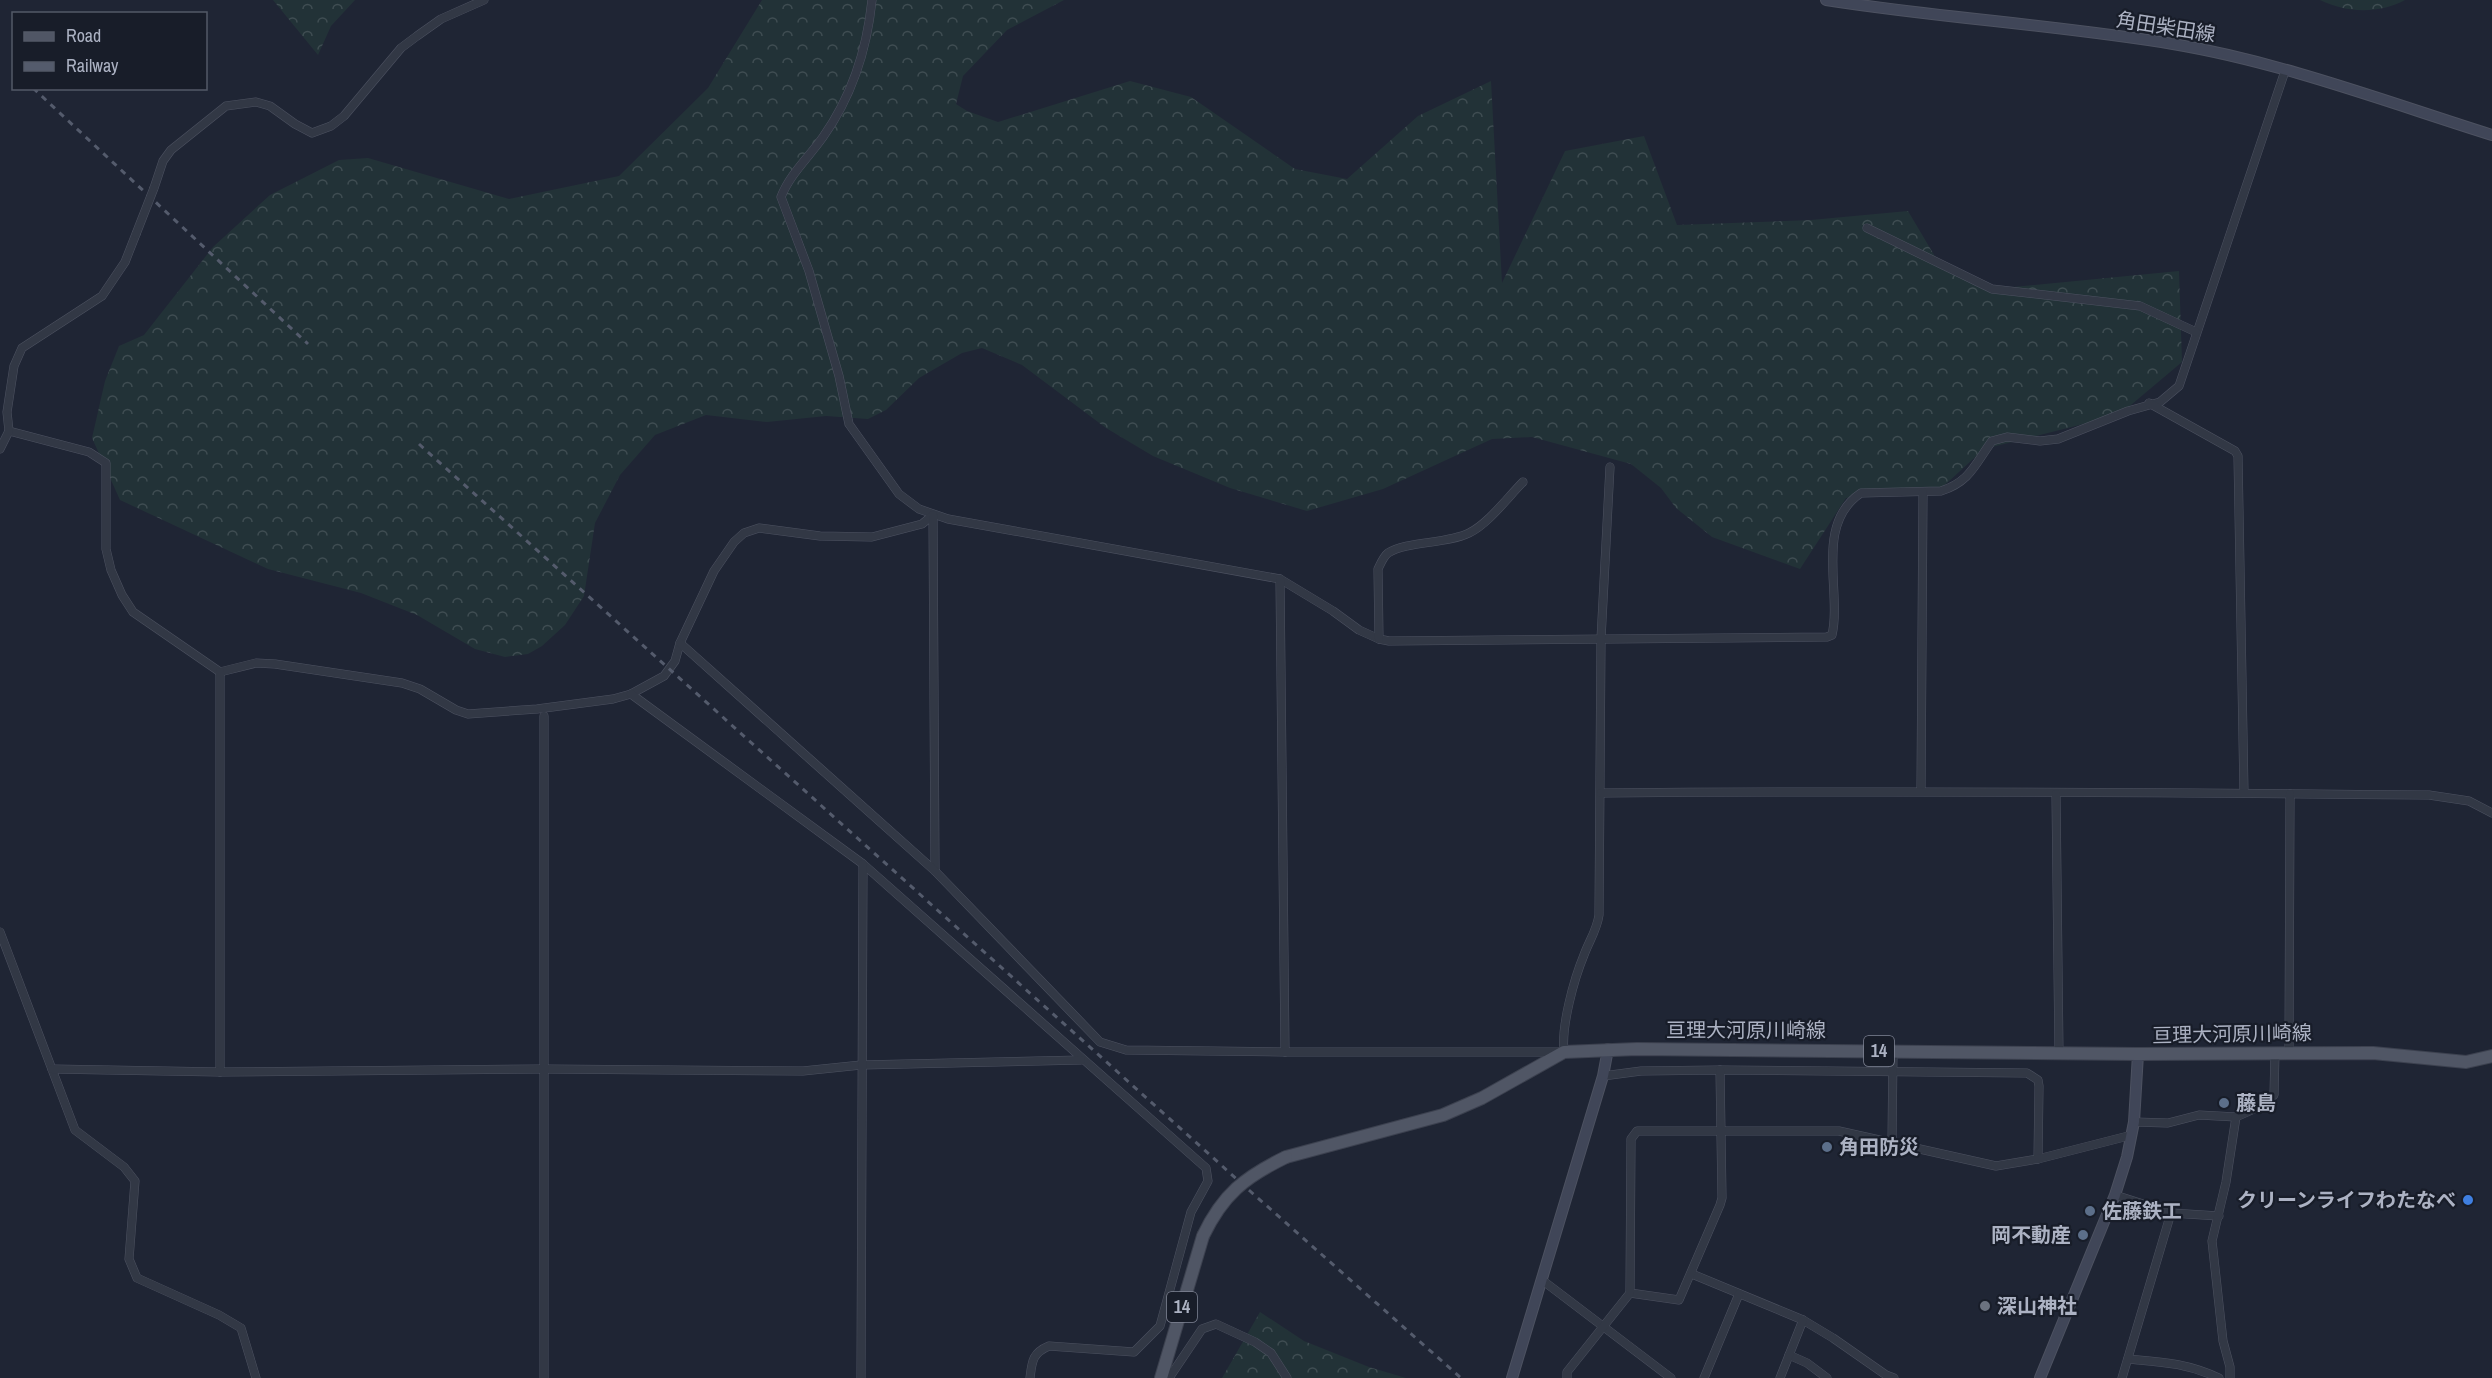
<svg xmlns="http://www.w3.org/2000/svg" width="2492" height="1378" font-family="'Archivo Narrow','Noto Sans JP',sans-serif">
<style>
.forest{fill:url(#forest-crowns)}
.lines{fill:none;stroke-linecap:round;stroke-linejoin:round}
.street-casing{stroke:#4d5261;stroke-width:9}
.secondary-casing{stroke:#4d5261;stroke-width:12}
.primary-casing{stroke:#3c414f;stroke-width:14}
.street{stroke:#323845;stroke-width:8}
.secondary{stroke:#404658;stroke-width:10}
.primary{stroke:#505665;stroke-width:12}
.rail{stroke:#545b6c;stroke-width:3;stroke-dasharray:6 6;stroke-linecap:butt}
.street-bridge-casing{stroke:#4d5261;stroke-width:9;stroke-linecap:butt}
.primary-bridge-casing{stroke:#3c414f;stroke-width:14;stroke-linecap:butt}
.street-bridge{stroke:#323845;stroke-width:8}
.primary-bridge{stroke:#505665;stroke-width:12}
.service-dot{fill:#5c6f8a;stroke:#181d29;stroke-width:2}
.shop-dot{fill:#3f7fe0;stroke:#181d29;stroke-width:2}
.worship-dot{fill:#6b7280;stroke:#181d29;stroke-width:2}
.labels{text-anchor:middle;stroke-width:4.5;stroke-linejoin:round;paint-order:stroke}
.shield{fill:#181d29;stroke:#808595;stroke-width:1.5}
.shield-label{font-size:18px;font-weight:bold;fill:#acb2c3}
.street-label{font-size:20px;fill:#acb2c3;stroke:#181d29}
.poi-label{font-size:20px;font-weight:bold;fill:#acb2c3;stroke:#181d29;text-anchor:start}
</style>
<defs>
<pattern id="forest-crowns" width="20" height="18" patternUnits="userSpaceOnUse" patternTransform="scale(1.5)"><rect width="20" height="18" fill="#223237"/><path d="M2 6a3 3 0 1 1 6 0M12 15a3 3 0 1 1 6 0" fill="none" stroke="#3f4d52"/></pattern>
</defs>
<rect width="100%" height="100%" fill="#1f2534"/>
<g class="forest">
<polygon points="273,0 355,0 331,26 318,55"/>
<polygon points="762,0 1064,0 1007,30 963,76 956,104 967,111 998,122 1130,81 1191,97 1295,169 1347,179 1418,116 1491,81 1502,283 1565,151 1644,136 1677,225 1811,220 1908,211 1943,270 1992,289 2179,271 2182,362 2119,415 1984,449 1935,494 1846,498 1800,569 1712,537 1676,508 1661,488 1631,464 1532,437 1492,439 1383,489 1307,511 1230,488 1153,456 1106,428 1022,365 982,348 962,353 919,378 886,410 868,419 826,416 767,422 706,415 655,435 620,475 595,523 584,596 565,625 542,646 528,654 505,657 475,649 417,615 361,593 268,569 120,500 92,438 105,381 119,346 144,335 213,247 270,195 339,160 368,158 509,199 619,176 708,88"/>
<path d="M2320,0H2405C2379,14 2346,13 2320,0Z"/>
<polygon points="1260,1312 1304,1341 1369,1367 1406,1378 1222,1378"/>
</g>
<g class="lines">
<defs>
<g id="street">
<path d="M872,0C867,49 852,96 823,137C809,157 790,174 781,197L809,271L839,376L849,424L899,494L919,509L948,519L1280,579L1333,611L1359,630L1379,639L1389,641L1827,637L1832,635C1842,591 1814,524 1861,493L1941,491C1970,482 1975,464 1992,441L2007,437L2040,441L2058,439L2128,411L2160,402L2179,386L2285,71"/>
<polyline points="154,188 163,161 171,150 226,106 256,102 270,106 295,124 312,133 331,126 344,116 401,48 417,36 441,19 484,0"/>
<polyline points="1867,228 1992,289 2140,306 2196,332"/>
<polyline points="2149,403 2235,451 2238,456 2244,793"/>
<polyline points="9,431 89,452 106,463 106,549 111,570 122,595 133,612 220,672 256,663 275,664 402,683 420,689 456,710 468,714 537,709 613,699 631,694 664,676 675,661 680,643 714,571 734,542 744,533 759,528 820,536 872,537 922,524 933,515"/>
<polyline points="0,449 9,431 7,412 14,366 22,348 102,296 125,262 136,234"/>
<polyline points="933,515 935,871"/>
<polyline points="1280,579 1285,1052"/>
<path d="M1379,639L1378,569C1381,563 1383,557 1388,553C1407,541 1447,544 1469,533C1488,524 1508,497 1523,482"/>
<path d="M680,643L935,871L1100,1042L1126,1050L1285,1052H1564C1561,1026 1574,979 1584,955C1589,941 1597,930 1599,915L1601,639L1610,467"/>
<polyline points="220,672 220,1072"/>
<path d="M631,694L863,864L1206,1168L1208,1181L1191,1212L1160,1326L1134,1352L1049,1346C1032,1353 1032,1362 1030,1378"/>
<polyline points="1921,791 1923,492"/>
<path d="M1601,793C1877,791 2153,792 2429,795L2469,801L2492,813"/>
<polyline points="2056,794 2059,1054"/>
<polyline points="0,932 75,1130 124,1167 135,1181 129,1259 137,1278 219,1315 241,1328 256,1378"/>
<polyline points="2289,1052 2290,794"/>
<polyline points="52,1069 220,1072 543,1069 803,1071 861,1065 1081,1060"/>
<polyline points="1603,1076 1641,1071 1720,1070 2027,1073 2038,1080 2039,1086 2038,1159"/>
<polyline points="2134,1122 2168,1123 2199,1115 2236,1117 2254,1109 2274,1095 2275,1052"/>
<polyline points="1892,1142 1893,1051"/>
<polyline points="2115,1195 2171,1213 2219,1216"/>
<polyline points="1692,1274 1803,1320 1833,1338 1886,1375 1894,1378"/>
<polyline points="1542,1280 1671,1378"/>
<polyline points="1630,1293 1679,1300 1720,1205 1722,1198 1720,1070"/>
<polyline points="1789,1355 1807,1363 1827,1378"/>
<path d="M2128,1359C2163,1362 2187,1363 2219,1378"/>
<polyline points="544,1378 544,716"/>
<polyline points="861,1378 863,864"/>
<polyline points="1169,1378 1202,1329 1216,1324 1255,1342 1271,1353 1287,1378"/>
<polyline points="1567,1378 1567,1372 1630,1293 1631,1139 1637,1131 1839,1131 1996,1166 2038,1159 2132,1135"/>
<polyline points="1704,1378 1739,1294"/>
<polyline points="1780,1378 1803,1320"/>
<polyline points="2122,1378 2171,1213"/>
<polyline points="2230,1378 2230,1367 2223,1341 2212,1241 2226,1182 2236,1117"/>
</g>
<g id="secondary">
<path d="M1826,0C1941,18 2058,25 2173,44C2281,62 2387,102 2492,135"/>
<polyline points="1512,1378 1603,1076 1608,1049"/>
<polyline points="2040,1378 2115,1195 2127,1157 2134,1122 2138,1054"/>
</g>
<g id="primary">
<polyline points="1286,1157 1443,1115 1482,1098 1564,1052 1637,1049 2138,1054 2373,1053 2466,1062 2492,1056"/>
<polyline points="1161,1378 1203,1236"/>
</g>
</defs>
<use href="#street" class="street-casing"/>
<use href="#secondary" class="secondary-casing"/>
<use href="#primary" class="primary-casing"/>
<use href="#street" class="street"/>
<use href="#secondary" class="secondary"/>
<use href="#primary" class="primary"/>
<g class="rail">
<polyline points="33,88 308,344"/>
<polyline points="419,444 1250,1191 1461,1378"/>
</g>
<defs>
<polyline id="street-bridge" points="136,234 154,188"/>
<path id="primary-bridge" d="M1203,1236C1223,1194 1245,1177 1286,1157"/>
</defs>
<use href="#street-bridge" class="street-bridge-casing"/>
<use href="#primary-bridge" class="primary-bridge-casing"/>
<use href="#street-bridge" class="street-bridge"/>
<use href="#primary-bridge" class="primary-bridge"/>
</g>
<g class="service-dot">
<circle cx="2224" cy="1103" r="6"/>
<circle cx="1827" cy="1147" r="6"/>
<circle cx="2090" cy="1211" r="6"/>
<circle cx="2083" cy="1235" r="6"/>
</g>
<circle class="shop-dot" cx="2468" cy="1200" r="6"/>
<circle class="worship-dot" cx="1985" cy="1306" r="6"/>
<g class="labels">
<g class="shield">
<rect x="1864" y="1036" width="30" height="30" rx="4.5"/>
<rect x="1167" y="1292" width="30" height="30" rx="4.5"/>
</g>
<g class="shield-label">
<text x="1879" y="1057">14</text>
<text x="1182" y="1313">14</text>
</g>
<g class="street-label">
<text transform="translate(2166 27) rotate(9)" y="7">角田柴田線</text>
<text x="1746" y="1037">亘理大河原川崎線</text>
<text transform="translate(2232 1034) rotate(-1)" y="7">亘理大河原川崎線</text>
</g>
<g class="poi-label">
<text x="2236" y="1110">藤島</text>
<text x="1839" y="1154">角田防災</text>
<text x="2456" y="1207" text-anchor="end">クリーンライフわたなべ</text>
<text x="2102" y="1218">佐藤鉄工</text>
<text x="2071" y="1242" text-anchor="end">岡不動産</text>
<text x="1997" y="1313">深山神社</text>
</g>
</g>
<rect x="12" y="12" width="195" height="78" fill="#181d29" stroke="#535967" stroke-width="1.5"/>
<rect x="24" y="32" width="30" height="9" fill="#505665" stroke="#535967" stroke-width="1.5"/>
<text x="66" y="42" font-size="18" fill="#acb2c3">Road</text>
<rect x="24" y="62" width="30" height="9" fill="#545b6c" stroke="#535967" stroke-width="1.5"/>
<text x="66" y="72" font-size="18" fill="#acb2c3">Railway</text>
</svg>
